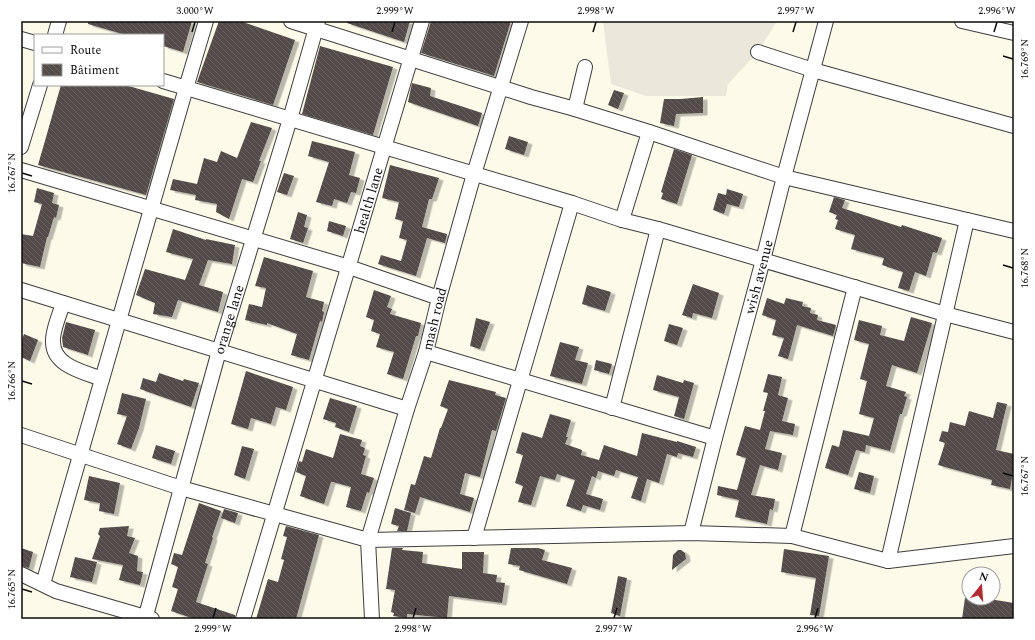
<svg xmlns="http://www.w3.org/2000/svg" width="1035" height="640" font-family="Spectral,serif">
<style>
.plaza{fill:#ece7db}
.building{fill:url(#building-back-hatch);filter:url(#shadow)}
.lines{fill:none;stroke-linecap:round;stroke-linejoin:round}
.minor-casing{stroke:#3e3e3e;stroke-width:16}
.minor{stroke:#fff;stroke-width:14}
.ticks{fill:none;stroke:#0b0b0b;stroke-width:1.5}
.labels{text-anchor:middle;stroke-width:4;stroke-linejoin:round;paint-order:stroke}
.street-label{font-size:14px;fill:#0b0b0b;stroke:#fff}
.neatline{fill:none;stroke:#0b0b0b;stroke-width:1.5}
.ticks-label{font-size:10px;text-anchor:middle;fill:#0b0b0b}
</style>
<defs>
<pattern id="building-back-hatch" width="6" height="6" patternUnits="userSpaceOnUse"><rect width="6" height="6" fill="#534c48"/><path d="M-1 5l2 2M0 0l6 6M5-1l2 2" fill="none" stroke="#67615e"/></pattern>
<filter id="shadow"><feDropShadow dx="4.5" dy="2.5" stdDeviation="0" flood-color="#0004"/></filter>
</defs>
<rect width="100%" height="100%" fill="#fefaea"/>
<polygon class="plaza" points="603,21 777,21 758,52 728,84 726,96 646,96 611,84"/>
<g class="building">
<polygon points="88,21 192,21 183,52 163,46 163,35 126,35 88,24"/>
<polygon points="219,21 240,21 295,40 273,105 197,82"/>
<polygon points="347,21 410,21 404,42 347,23"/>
<polygon points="431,21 511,21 494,76 421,53"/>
<polygon points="320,46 393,67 373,135 302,114"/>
<polygon points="412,83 431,88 430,96 482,113 478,126 408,102"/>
<polygon points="61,85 125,85 174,99 146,195 38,165"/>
<polygon points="614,90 624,93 618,109 608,105"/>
<polygon points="703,97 703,113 676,114 674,126 660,123 664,99 681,99"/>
<polygon points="251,122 272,128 259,161 261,161 253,182 242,179 229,219 216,212 217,204 195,200 196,195 170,190 173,179 197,184 204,158 217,162 221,151 237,158"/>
<polygon points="509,136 528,142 524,155 505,149"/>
<polygon points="312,141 355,152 349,175 360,178 356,193 351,192 347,203 334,199 332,206 316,202 329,162 308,156"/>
<polygon points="674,149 692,155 677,204 661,199 663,193 661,192"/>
<polygon points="390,165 439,178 432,199 429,199 422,227 447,234 445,243 427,238 416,276 378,264 381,255 401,261 407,240 399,238 403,221 395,219 399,202 382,198"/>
<polygon points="284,173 294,176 287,195 277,192"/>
<polygon points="37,188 54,193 52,203 59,205 56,218 54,217 48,237 47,237 40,267 21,263 21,234 33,236 42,204 34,202"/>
<polygon points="727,189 743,194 739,207 727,204 724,214 713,210 718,193 726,195"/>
<polygon points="834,197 845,200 842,208 901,227 902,225 942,238 937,253 933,252 926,276 915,272 909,291 898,288 903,272 882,265 884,258 851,249 855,235 835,229 838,220 835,219 837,215 829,212"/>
<polygon points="298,212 307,215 304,227 308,228 303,243 290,239"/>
<polygon points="329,221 346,226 343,236 327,231"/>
<polygon points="173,229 206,240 206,239 235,245 232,264 208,260 199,285 223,292 218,312 178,300 172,317 153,314 155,303 136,295 145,269 185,280 193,259 166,252"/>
<polygon points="264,257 313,271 306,297 324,302 322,311 324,312 322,322 320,321 309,360 291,355 297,334 267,323 267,325 245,320 249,304 262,307 266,288 255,286"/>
<polygon points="693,284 719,293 712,318 693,313 692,318 682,315"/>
<polygon points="587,285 611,292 605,311 582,304"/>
<polygon points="374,290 391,296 387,307 392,309 390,314 421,323 418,336 416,336 403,379 387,374 394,352 376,347 380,334 371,331 374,320 366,317"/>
<polygon points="767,298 784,304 786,298 803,302 802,306 811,308 810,313 818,315 817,320 836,325 833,336 797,325 788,359 778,356 784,338 772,335 776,320 762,315"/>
<polygon points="911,317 932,323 917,373 892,365 886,386 906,392 904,396 907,397 902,414 900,414 890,451 866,445 865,452 856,450 848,475 825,468 832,445 839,447 843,430 869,436 874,418 859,414 867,381 860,379 869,344 854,340 859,320 882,326 880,335 904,341"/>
<polygon points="476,318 490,322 480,349 470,346"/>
<polygon points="66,322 95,330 88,355 63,347 62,338"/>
<polygon points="669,324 683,328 677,345 664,341"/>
<polygon points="24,334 38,340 30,361 21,357 21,342"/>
<polygon points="560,342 579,347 575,360 588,363 582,384 550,376"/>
<polygon points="596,360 612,364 609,374 594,370"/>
<polygon points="246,371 293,387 286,410 276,407 271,424 251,418 248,429 231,424"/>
<polygon points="159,373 183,381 184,379 199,383 191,407 140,389 143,378 156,382"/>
<polygon points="768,374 782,377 778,395 788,398 782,421 795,424 793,435 770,431 765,449 782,453 778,470 760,465 751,495 775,499 773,510 770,509 767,524 735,517 739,500 717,495 718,486 737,490 746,458 736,455 745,426 760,430 765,411 763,411 768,393 763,392"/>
<polygon points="657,375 683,383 684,380 694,383 684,419 674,416 679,397 653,390"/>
<polygon points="449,380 496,392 495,395 506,398 496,431 492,430 480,477 465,473 460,494 474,498 470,512 420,497 415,513 404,510 411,484 415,485 424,456 431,458 440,428 441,428 448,409 440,406"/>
<polygon points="122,393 146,399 139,428 131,449 117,444 127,416 117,414"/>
<polygon points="330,398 357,406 349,432 335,427 336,423 323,419"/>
<polygon points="997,402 1007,404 996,450 1014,454 1014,466 1010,489 991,485 992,480 938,465 945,443 939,441 942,431 948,432 950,422 965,426 969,411 993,418"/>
<polygon points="550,414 571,420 566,437 568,437 565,444 582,450 581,455 599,460 604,445 637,456 642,433 677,442 677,441 696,447 693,457 678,453 677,457 667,454 659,483 647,479 641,501 631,498 638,477 616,470 614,476 598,471 596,478 592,476 586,494 603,499 600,510 583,505 581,511 566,506 575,480 557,474 555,480 540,476 531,505 518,502 523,486 515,483 523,455 516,453 522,432 542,438"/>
<polygon points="340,434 362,440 360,446 365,448 363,455 366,456 361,474 374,478 369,493 367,492 361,511 346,507 351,487 333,482 331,482 324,504 300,496 306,476 296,472 299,461 302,462 306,449 333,458"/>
<polygon points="156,445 175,451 171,464 152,458"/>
<polygon points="242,446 254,449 245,479 234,475"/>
<polygon points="859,472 874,476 870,493 854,489"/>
<polygon points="89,476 120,483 114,514 99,511 100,503 84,500"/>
<polygon points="199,503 221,511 212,537 213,538 205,563 208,564 196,602 235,615 235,619 195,619 171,611 178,589 172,587 178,567 171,564 174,553 182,555"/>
<polygon points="395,508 411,513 407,531 397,531 399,526 391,524"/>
<polygon points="224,509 238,513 235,523 221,518"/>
<polygon points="129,526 127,536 135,538 129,553 138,556 137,571 143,572 140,585 119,580 123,565 92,559 100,536 98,534 100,528"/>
<polygon points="286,526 319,535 296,619 256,619 268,579 278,582 284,560 281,559 287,537 283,536"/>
<polygon points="21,548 33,552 29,568 21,566"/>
<polygon points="392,548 403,548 402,550 423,552 422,563 462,569 462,552 484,552 483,573 497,575 496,582 505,583 502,603 449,596 447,618 407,614 407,618 393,616 394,613 391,612 395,590 386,589"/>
<polygon points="511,548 538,548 545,550 542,560 572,568 567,584 519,570 520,566 508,564"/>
<polygon points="784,549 829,556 819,616 810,615 816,578 781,572"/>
<polygon points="678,550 681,550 685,553 686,559 672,570 673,555"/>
<polygon points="75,557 97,562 92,582 70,577"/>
<polygon points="618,576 627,578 620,616 611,613"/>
<polygon points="965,598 983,598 1014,603 1014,619 962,619"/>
</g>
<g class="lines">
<defs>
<g id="minor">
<polyline points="291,21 531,97 575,109 649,132 784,177 1014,231"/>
<polyline points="962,21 1014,33"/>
<polyline points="55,35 59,21"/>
<polyline points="21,39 35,43"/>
<polyline points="758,52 813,70 1014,126"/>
<polyline points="163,81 572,203 622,220 658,229 945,314 1014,332"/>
<polyline points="575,109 585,67"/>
<polyline points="21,147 40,85"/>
<polyline points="21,170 349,267 439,298"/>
<polyline points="622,220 649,132"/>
<polyline points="21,290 407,409"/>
<path d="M63,303C60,314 52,331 53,342C53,366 84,372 102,379"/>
<polyline points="426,352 715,438"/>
<polyline points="612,408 658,229"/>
<polyline points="21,435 181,488 368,540 691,533 792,536 888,561 1014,546"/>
<path id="s1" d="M691,533L715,438L763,260L784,177L826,21"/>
<polyline points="792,536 855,287"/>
<polyline points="474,538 572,203"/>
<polyline points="888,561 967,220"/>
<polyline points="21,574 56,591 152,619"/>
<polyline points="43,584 186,88 206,21"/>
<path id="s2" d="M145,619L219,351L290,119L318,21"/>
<path id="s3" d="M243,619L422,21"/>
<path id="s4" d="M372,619L368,540L407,409L426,352L439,298L474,174L521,21"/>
</g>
</defs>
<use href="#minor" class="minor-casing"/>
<use href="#minor" class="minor"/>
</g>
<path class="ticks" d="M192,32L195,22M392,32L395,22M593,32L596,22M793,32L796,22M994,32L997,22M1003,56L1013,59M22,173L32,176M1003,265L1013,268M22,381L32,384M1003,473L1013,476M22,589L32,592M213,618L216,608M413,618L416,608M614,618L617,608M815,618L818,608"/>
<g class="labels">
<g class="street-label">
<text dy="5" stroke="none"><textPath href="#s3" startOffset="437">health lane</textPath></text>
<text dy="5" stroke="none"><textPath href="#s1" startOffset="265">wish avenue</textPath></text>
<text dy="5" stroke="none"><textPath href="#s2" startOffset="311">orange lane</textPath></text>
<text dy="5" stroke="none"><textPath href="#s4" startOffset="310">mash road</textPath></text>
</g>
</g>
<rect width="1035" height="640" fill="none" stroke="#ffffff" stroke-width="44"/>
<rect x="34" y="34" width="130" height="52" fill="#ffffff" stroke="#9d9d9d"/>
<rect x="42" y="47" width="20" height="6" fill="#ffffff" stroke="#9d9d9d"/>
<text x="70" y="54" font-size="12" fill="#0b0b0b">Route</text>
<rect x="42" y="64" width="20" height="12" fill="url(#building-back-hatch)" stroke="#9d9d9d"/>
<text x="70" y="74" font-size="12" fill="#0b0b0b">Bâtiment</text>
<g transform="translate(981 586) rotate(17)"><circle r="19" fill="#ffffff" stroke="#9d9d9d"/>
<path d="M0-3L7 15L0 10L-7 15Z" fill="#b12d35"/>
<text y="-6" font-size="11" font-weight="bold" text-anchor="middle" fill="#0b0b0b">N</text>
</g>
<rect x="22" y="22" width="991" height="596" class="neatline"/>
<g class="ticks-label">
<text x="195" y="14">3.000°W</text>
<text x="395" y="14">2.999°W</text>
<text x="596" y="14">2.998°W</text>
<text x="796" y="14">2.997°W</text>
<text x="997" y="14">2.996°W</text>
<text transform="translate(1024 59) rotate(-90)" y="4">16.769°N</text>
<text transform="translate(11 173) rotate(-90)" y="4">16.767°N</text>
<text transform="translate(1024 268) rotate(-90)" y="4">16.768°N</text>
<text transform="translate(11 381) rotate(-90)" y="4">16.766°N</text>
<text transform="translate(1024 476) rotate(-90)" y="4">16.767°N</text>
<text transform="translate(11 589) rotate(-90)" y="4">16.765°N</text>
<text x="213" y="632">2.999°W</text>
<text x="413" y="632">2.998°W</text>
<text x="614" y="632">2.997°W</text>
<text x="815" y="632">2.996°W</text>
</g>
</svg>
